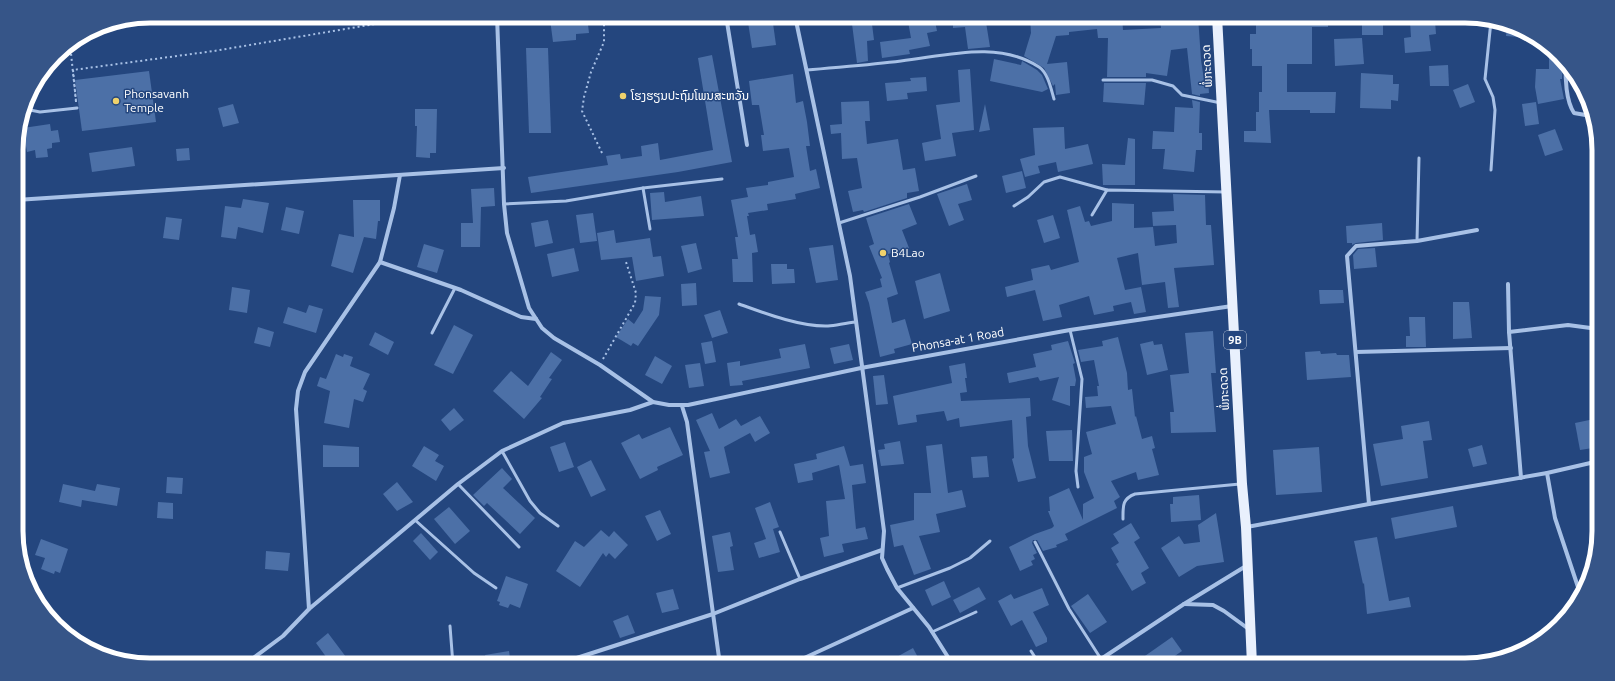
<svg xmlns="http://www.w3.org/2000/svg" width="1615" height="681" font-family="Ubuntu,'Noto Sans Lao',sans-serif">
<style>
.building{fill:#4c70a7}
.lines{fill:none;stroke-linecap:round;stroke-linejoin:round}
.path{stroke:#a8c1e6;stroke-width:2;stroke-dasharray:2 3;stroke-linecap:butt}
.lane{stroke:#a8c1e6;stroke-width:3}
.street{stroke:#a8c1e6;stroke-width:4}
.primary{stroke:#e9f0fd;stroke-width:10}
.poi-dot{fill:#f0d26c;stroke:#24467e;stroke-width:1.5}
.labels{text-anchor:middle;stroke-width:3;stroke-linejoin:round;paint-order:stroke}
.shield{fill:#24467e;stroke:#bdc8d8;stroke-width:1}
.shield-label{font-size:11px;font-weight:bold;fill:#fff}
.street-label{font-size:12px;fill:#fff;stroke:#24467e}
.poi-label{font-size:12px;fill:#fff;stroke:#24467e;text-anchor:start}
.rim{fill:none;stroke:#fff;stroke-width:5}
</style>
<rect width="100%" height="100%" fill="#24467e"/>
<g class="building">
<polygon points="587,16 589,33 576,34 576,40 553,42 550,19"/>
<polygon points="747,16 772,16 776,45 752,48"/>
<polygon points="851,16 871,16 874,40 867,41 868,61 857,63"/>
<polygon points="907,16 934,16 937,31 927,33 930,46 909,50 910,54 882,58 880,42 911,38"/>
<polygon points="953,16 985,16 990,47 968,49 965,27 953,28"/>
<polygon points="1048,16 1122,16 1123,30 1161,28 1160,16 1198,16 1201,60 1204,80 1208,79 1209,93 1200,94 1200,96 1192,94 1187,48 1171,50 1167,76 1146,73 1146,77 1107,77 1108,38 1098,38 1097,29 1069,32 1069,35 1056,36 1047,64 1067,62 1070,93 1056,95 1055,84 1053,86 1044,68 1024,56 1031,33 1030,18 1048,17"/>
<polygon points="1256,16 1328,16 1328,27 1312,27 1312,64 1287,64 1287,92 1336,92 1335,113 1310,113 1310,110 1269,110 1271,143 1244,142 1244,131 1256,131 1256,112 1259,112 1259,92 1262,92 1262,66 1252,66 1252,49 1250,49 1250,34 1256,34"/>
<rect x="1362" y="16" width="21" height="19"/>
<polygon points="1435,21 1436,34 1429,35 1431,51 1405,53 1404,38 1411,37 1410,22"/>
<polygon points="1507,24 1516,26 1531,38 1506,36"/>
<polygon points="1362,38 1364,64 1335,66 1334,39"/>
<polygon points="526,48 548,48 551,133 529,133"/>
<polygon points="1549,51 1563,62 1562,79 1560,79 1564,99 1538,104 1535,87 1536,69 1549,69"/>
<polygon points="712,55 732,162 678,172 531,193 528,177 608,165 606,156 620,154 621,159 642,156 641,146 658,143 660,160 713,150 698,58"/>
<polygon points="994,59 1021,65 1022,61 1037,70 1042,75 1048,89 1042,92 990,81"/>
<polygon points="1448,65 1449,86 1430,86 1429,66"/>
<polygon points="970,69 974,130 952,133 956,156 925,161 922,143 941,139 936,105 960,102 958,70"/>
<polygon points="149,71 156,122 82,131 75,80"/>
<polygon points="1361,73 1393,75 1393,84 1399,84 1398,101 1391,100 1391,109 1360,108"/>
<polygon points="793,74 796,103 803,101 807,122 810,146 806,146 810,171 816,169 820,188 795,194 796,199 767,204 768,210 748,213 749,216 747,216 750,235 755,234 758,252 752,253 753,282 733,282 732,259 738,259 735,237 738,237 731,200 748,197 746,188 768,185 768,182 794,177 789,148 763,151 761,135 764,135 759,105 752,105 749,81"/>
<polygon points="926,77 927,91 907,93 908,99 887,101 885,83 911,81 910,78"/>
<polygon points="1104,83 1146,83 1144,105 1103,102"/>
<polygon points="1468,84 1475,102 1460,108 1453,90"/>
<polygon points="1192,100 1200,102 1199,133 1202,133 1202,150 1196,150 1194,172 1163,169 1165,149 1152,149 1153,131 1174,132 1175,107 1193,108"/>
<polygon points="869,101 870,121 865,121 867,144 898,139 903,170 915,168 919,191 907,193 907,198 864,212 863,210 853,212 848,191 862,188 857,158 842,159 841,133 831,134 830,125 842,124 841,102"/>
<polygon points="1536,102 1539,124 1525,126 1522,104"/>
<polygon points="233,104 239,123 223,127 218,108"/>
<polygon points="985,104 990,130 979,132"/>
<polygon points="415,109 437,109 436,153 430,153 430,158 416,157 417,126 415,126"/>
<polygon points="50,124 51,131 58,130 60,142 52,143 52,148 47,149 48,157 36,158 35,150 27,152 23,128"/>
<polygon points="1064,127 1065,149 1088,144 1093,164 1058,172 1056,162 1038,166 1040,173 1025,177 1020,159 1035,155 1033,128"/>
<polygon points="1555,129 1563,150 1545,156 1538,135"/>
<polygon points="1128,138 1135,139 1135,185 1103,185 1102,164 1125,165"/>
<polygon points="132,147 135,166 92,172 89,153"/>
<polygon points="189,148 190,160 177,161 176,149"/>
<polygon points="1022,171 1026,188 1006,193 1002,176"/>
<polygon points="967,184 972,200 958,204 964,220 949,226 937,194"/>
<polygon points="494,188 495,206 481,207 480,247 461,247 461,223 473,223 471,189"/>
<polygon points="664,192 665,202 701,196 704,216 652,220 650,193"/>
<polygon points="1173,194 1205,195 1206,225 1211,225 1214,265 1174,268 1179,307 1168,308 1165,282 1142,285 1138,253 1117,258 1125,290 1141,287 1146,312 1134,314 1131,302 1113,306 1114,311 1094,315 1089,296 1059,305 1062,317 1043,321 1035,290 1007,297 1005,287 1033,280 1031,269 1049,265 1051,270 1079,262 1067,210 1080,206 1085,222 1089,221 1091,226 1112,221 1112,203 1134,204 1134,228 1153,227 1155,246 1177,243 1176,225 1153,226 1152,212 1174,211"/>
<polygon points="243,199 269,203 263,233 238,227 236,239 221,237 225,206 241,208"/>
<polygon points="353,200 380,200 380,221 378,221 376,239 364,237 353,273 331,266 339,234 354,237"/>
<polygon points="909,204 917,224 902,230 909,248 888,254 890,262 889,263 898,294 887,298 892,323 905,319 912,344 894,349 895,353 880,357 869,303 865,292 882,287 880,279 882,278 869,246 874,244 866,218"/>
<polygon points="286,207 304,211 299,234 281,230"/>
<polygon points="593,213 597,241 580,243 576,215"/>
<polygon points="1053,215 1060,238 1044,243 1037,220"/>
<polygon points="166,217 182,219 179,240 163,238"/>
<polygon points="548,220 553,243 535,247 531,223"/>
<polygon points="1382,223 1383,240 1356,243 1352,245 1352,243 1347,243 1346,226"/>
<polygon points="614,230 616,243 650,238 653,257 661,256 664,276 636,281 632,257 601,260 597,233"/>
<polygon points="696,243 702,269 688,273 681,246"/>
<polygon points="424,244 444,250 437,273 417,267"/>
<polygon points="833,245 838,280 816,283 809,248"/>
<polygon points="574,248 579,271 552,277 547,254"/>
<polygon points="1375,248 1377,267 1354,269 1353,255 1358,249"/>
<polygon points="771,264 787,264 787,269 794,269 795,283 772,284"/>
<polygon points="940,273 950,311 924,319 915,281"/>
<polygon points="696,283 697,305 682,306 681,284"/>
<polygon points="232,287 250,290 247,313 229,310"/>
<polygon points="1319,290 1343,290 1344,303 1320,304"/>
<polygon points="645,296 661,297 659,315 638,346 633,343 631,346 616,337 628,319 634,324 643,310"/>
<polygon points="1453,302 1469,302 1472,338 1453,339"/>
<polygon points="309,305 323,309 316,333 283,323 288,307 306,313"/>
<polygon points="720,310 728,333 712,338 704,315"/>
<polygon points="1409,317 1425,317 1426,347 1406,347 1406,336 1410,336"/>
<polygon points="454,325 473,335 453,374 434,365"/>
<polygon points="258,327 274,332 270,347 254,343"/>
<polygon points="1213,331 1216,373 1211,373 1216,432 1171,433 1170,412 1174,412 1170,375 1189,373 1185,333"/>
<polygon points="375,332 394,342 388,355 369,345"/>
<polygon points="1118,337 1127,373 1128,390 1132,389 1135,417 1136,416 1142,439 1152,436 1155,448 1152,449 1159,475 1138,480 1136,472 1111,481 1120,497 1114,501 1117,508 1065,534 1068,540 1056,545 1057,547 1043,551 1037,540 1033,540 1032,543 1037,553 1033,555 1035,559 1031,561 1033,565 1020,571 1009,547 1035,534 1052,528 1054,526 1048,511 1050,511 1049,497 1069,488 1083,520 1083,504 1094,498 1084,472 1084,457 1092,454 1086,432 1116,424 1111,406 1086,408 1085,397 1098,396 1097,386 1099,386 1094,360 1081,362 1078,350 1103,346 1102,341"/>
<polygon points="712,341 716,362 705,364 701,343"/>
<polygon points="1068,341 1075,363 1073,364 1076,380 1075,386 1070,386 1070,406 1052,400 1059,377 1040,381 1038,377 1009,383 1007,373 1036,367 1033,354 1052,350 1051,345"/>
<polygon points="1153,341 1154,345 1162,344 1168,370 1147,375 1140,344"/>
<polygon points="805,344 810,368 742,381 743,385 730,386 727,363 740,361 740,366 781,358 779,349"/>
<polygon points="849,344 853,360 834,364 830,348"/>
<polygon points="1320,351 1321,354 1336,353 1337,355 1349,355 1351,377 1307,380 1305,352"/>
<polygon points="551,352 562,360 549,378 552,379 540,397 542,398 524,419 493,391 511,371 528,386"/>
<polygon points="336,354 343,357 344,354 353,357 350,366 370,374 363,389 367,391 363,402 354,399 349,428 324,423 330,391 317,386 320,377 326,379"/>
<polygon points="655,356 672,366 662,384 645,375"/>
<polygon points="700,363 704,386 689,388 685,365"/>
<polygon points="965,363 967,378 965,378 967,392 960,393 961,401 1030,398 1031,416 1026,417 1028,446 1036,478 1018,482 1012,459 1014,458 1012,420 960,427 959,418 947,421 944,411 916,415 917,422 898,425 893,396 952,383 949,366"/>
<polygon points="884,375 888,404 876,405 873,376"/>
<polygon points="454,408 464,420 450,431 441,420"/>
<polygon points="712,413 719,429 736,419 741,426 760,416 770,433 755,442 750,433 724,447 730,473 710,478 704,452 710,451 696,420"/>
<polygon points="1599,418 1599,447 1580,450 1575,423"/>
<polygon points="1429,421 1432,440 1423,441 1428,478 1381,486 1373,444 1403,439 1401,426"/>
<polygon points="670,427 683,455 657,467 658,470 640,479 621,443 639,434 642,439"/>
<polygon points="1072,430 1073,461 1049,461 1046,431"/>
<polygon points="900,441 904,464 881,466 878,450 885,449 884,444"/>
<polygon points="565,442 574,467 559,472 550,447"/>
<polygon points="942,444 948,493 962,490 966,507 936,514 940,532 919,536 931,569 914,575 903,545 894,547 890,525 914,520 914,493 931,493 926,446"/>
<polygon points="323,445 359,447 359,467 323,467"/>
<polygon points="1482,445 1487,464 1473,467 1468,449"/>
<polygon points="424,446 439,455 435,461 444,466 436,481 412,466"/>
<polygon points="844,446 850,466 863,464 866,483 852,485 856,529 865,527 868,539 842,544 844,552 824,557 820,538 829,536 826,501 845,499 839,465 812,473 813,480 798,483 794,464 817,459 816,454"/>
<polygon points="1319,447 1322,492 1276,495 1273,450"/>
<polygon points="987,456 989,477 973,478 971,457"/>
<polygon points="591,460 606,490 591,497 577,467"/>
<polygon points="502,468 512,479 503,488 535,518 520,534 487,503 484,506 473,495"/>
<polygon points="167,477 183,478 182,494 166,493"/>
<polygon points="397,482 413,502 397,511 383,494"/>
<polygon points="63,484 95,491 97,484 120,488 117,506 82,500 81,507 59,502"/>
<polygon points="1199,495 1201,520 1171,522 1170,504 1173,504 1173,497"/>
<polygon points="158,502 173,503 173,519 157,518"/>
<polygon points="770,502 779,527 773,529 780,552 759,558 754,543 766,539 755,508"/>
<polygon points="1453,506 1457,527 1395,539 1391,518"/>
<polygon points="449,507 470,531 455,544 434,519"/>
<polygon points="660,510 671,534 657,541 645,516"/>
<polygon points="1216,513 1224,562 1197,566 1179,577 1161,548 1179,536 1184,544 1200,542 1198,525"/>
<polygon points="1131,523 1140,538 1134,542 1149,568 1141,573 1146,583 1132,591 1116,564 1119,562 1111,548 1119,543 1113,534"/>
<polygon points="601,530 609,537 614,531 628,545 615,559 609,553 606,557 603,553 580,587 556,571 575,541 584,547"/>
<polygon points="730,532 733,546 730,547 734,570 718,572 712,536"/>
<polygon points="421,533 438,552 430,560 413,541"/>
<polygon points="1377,537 1389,601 1409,597 1411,607 1367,614 1364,583 1363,584 1354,541"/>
<polygon points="41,539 68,549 60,573 55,571 54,574 41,569 45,558 35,555"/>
<polygon points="266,551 290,553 288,571 265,569"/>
<polygon points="506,576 528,584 520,608 510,604 508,608 499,605 500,602 497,601"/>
<polygon points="944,581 951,597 932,606 925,590"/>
<polygon points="979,587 986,599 960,613 953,600"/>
<polygon points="1042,588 1049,605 1033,612 1047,638 1047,642 1036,647 1022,620 1011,626 998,601 1011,594 1014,599"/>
<polygon points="673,589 679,609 662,613 656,593"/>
<polygon points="1088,594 1107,622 1090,633 1071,606"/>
<polygon points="628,615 635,633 620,638 613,621"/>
<polygon points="328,633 352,665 332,665 316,643"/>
<polygon points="1172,637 1182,651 1162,665 1132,665"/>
<polygon points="913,648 922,665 882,665"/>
<polygon points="509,651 511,665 487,665 485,655"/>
</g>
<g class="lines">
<g class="path">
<polyline points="70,44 76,101"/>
<polyline points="76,102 73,70 214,51 387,22"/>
<polyline points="602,153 582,111 584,97 591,72 604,42 604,16"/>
<polyline points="603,359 635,303 636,293 626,262"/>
</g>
<g class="lane">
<polyline points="1491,21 1485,79 1493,97 1495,110 1491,170"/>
<polyline points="1538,45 1538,43"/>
<path d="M807,70C838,67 870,65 901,61C945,56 998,40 1039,67C1048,73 1051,89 1054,99"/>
<polyline points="1103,80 1152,80 1173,86 1182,95 1221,103"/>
<polyline points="25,109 40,112 77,108"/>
<polyline points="643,188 650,229"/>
<polyline points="504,204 566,201 643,188 722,179"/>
<polyline points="1014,206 1028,197 1044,182 1060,177 1107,190"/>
<polyline points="1092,215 1107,190 1226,192"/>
<polyline points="839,223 920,197 976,176"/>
<polyline points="1417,241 1419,158"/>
<path d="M739,304C764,313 801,327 828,326C837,325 846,323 856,322"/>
<polyline points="1070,330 1082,379 1076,471 1078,487"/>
<polyline points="432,333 455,288"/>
<polyline points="502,451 530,501 540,513 558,526"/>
<polyline points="458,484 519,547"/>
<path d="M1123,519C1123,506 1122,499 1135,494L1240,484"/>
<polyline points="415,520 474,573 496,588"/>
<polyline points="780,532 800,579"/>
<polyline points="1035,542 1069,609 1101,659"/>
<polyline points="897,588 950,568 970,558 990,541"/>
<polyline points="450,626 453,665"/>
<polyline points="932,632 976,612"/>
<polyline points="1031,651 1040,665"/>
</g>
<g class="street">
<polyline points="497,16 504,204 507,233 529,308 542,328 554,338 600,365 653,402 669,405 688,405 861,368 1070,330 1232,306"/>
<polyline points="726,16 747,145"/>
<polyline points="795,16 850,276 884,531 882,558 887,569 897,588 929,627 953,665"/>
<polyline points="395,21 431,16"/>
<path d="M1566,64C1565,78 1566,101 1574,113L1591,116"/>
<polyline points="16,200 504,168"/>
<polyline points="380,262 461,290 521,317 536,319"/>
<polyline points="1508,284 1509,332 1521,478"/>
<polyline points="1509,332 1568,325 1598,329"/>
<polyline points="1356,352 1511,348"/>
<polyline points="682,406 687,422 720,665"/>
<polyline points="1547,473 1555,518 1580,593"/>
<polyline points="1369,504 1347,256 1356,246 1417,241 1477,230"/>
<polyline points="1247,527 1369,504 1547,473 1599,461"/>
<polyline points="1184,604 1213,605 1224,611 1250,630"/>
<polyline points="309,609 296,409 298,391 305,372 380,262 394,208 400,175"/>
<polyline points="244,665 283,636 309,609 458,484 502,451 563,423 630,410 653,402"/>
<polyline points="555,665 713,614 800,579 882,550"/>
<polyline points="789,665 913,608"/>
<polyline points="1092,665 1184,604 1246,566"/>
</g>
<polyline class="primary" points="1217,16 1242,484 1246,527 1252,665"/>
</g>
<g class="poi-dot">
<circle cx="623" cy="96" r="4"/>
<circle cx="116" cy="101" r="4"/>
<circle cx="883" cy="253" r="4"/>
</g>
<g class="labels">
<rect class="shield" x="1224" y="331" width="22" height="18" rx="3"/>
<g class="shield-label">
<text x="1235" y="344">9B</text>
</g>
<g class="street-label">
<text transform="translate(1207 66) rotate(-93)" y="4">ພໍ່ກະດວດ</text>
<text transform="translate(958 340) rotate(-10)" y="4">Phonsa-at 1 Road</text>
<text transform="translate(1224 389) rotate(-93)" y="4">ພໍ່ກະດວດ</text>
</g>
<g class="poi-label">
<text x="124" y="98">Phonsavanh<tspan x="124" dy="14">Temple</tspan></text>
<text x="631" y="100">ໂຮງຮຽນປະຖົມໂພນສະຫວັນ</text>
<text x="891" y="257">B4Lao</text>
</g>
</g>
<path d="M0 0H1615V681H0ZM150 23H1465A127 127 0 0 1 1592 150V531A127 127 0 0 1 1465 658H150A127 127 0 0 1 23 531V150A127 127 0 0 1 150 23Z" fill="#365588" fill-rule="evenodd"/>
<path class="rim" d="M150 23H1465A127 127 0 0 1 1592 150V531A127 127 0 0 1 1465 658H150A127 127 0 0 1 23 531V150A127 127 0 0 1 150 23Z"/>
</svg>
